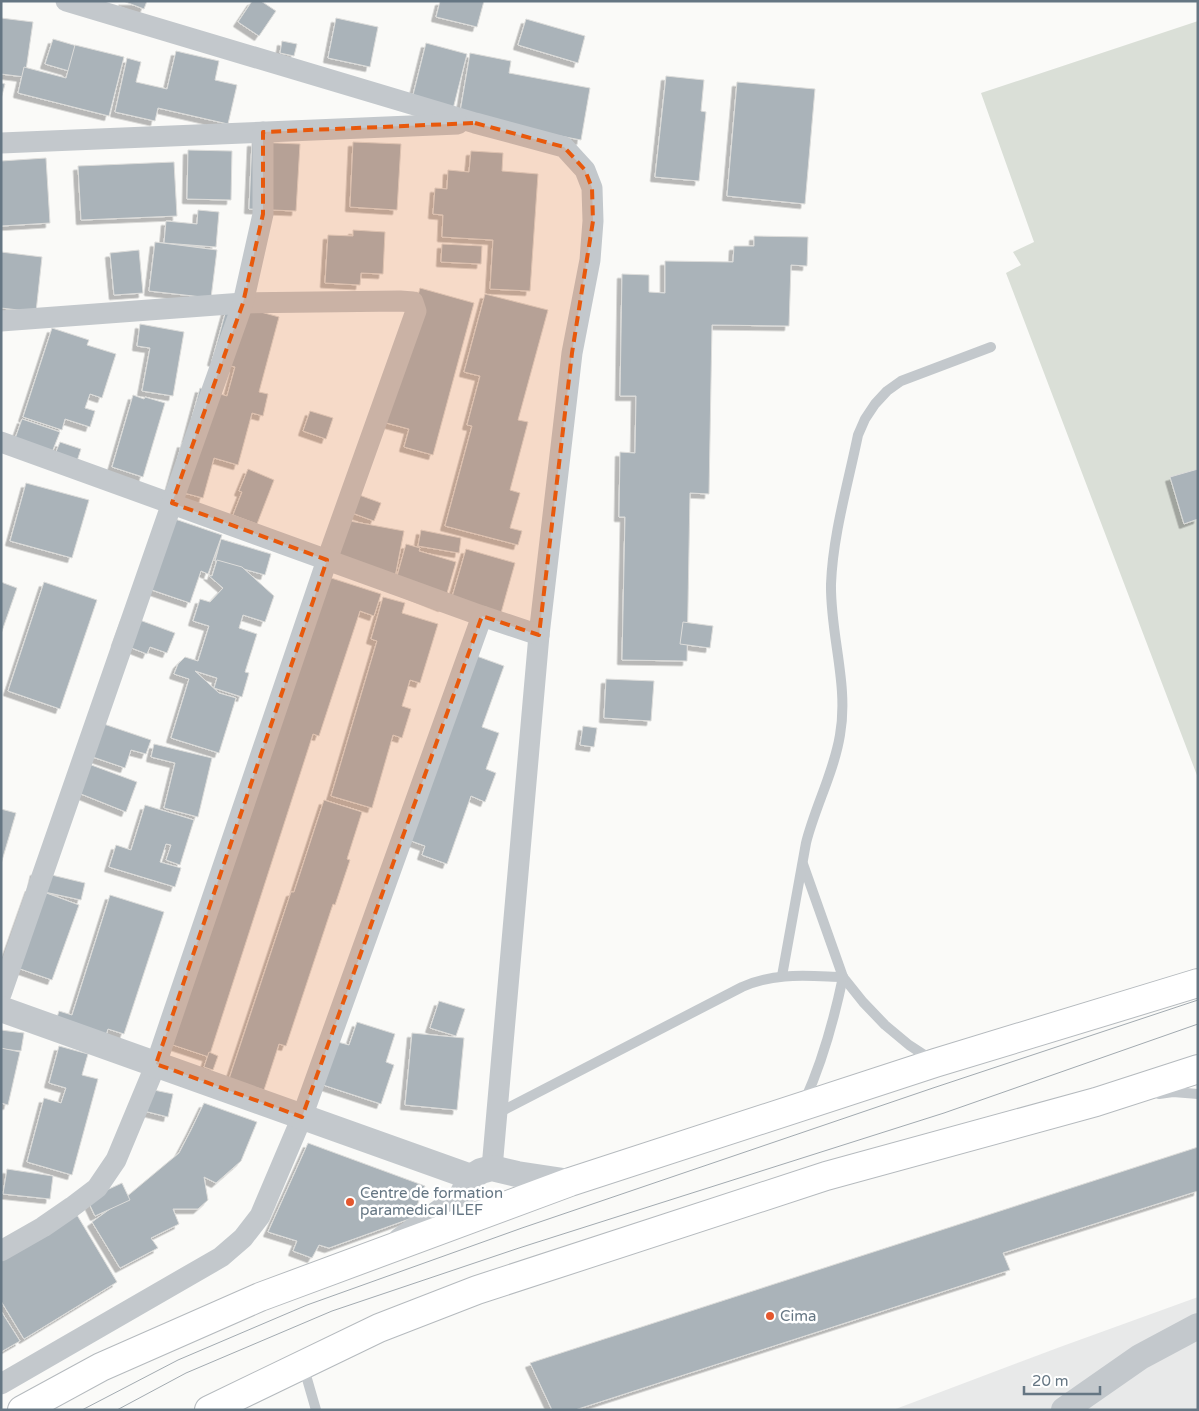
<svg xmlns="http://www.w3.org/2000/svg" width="1199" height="1411" font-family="'Varela Round',sans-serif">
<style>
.built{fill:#e8e9e9}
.green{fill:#dadfd7}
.building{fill:#aab3b9;stroke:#dcdcda;filter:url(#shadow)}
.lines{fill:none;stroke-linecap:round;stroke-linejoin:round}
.primary-casing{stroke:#b5babe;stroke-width:30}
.service{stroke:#c3c8cc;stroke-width:10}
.minor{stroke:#c3c8cc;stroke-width:21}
.tertiary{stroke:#c3c8cc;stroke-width:26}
.primary{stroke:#fff;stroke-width:28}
.tram{stroke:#a2aab0;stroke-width:1}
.marked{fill:#e8590c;fill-opacity:0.2;stroke:#e8590c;stroke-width:4;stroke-dasharray:10 6;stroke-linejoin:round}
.poi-dot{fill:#e4572e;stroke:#fff;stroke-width:2}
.labels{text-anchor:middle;stroke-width:5;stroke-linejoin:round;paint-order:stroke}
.poi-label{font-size:15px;fill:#657683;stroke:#fff;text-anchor:start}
</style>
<defs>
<filter id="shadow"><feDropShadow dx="-4.5" dy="4.5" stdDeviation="0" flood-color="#0004"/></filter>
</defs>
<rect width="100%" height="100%" fill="#fafaf8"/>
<polygon class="built" points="1198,1297 1198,1410 893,1410 1060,1347"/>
<polygon class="green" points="1198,21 1198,778 1006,273 1021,265 1013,252 1034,242 981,93"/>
<g class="building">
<polygon points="123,1 147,1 144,9"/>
<polygon points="252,1 261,1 276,11 259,36 238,22"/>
<polygon points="440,1 484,1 477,27 436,17"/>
<polygon points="1,18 33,22 25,77 1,74"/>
<polygon points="336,18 378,27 370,67 328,58"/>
<polygon points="526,19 585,36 578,63 518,45"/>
<polygon points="53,39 77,46 69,71 45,64"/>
<polygon points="282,41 297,44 294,56 280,53"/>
<polygon points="426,43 467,54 453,109 412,99"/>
<polygon points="75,45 124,57 109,116 18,93 24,67 66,78"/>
<polygon points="176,51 219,61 215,80 237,85 228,124 158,108 155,121 115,112 127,58 141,62 136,82 167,89"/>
<polygon points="470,53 511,61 509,73 590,88 581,140 550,134 458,124"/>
<polygon points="666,76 704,80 701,111 706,112 699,181 655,177"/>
<polygon points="737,82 815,89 805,204 727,196"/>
<polygon points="1,83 5,84 1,99"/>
<polygon points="252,142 300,144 296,211 249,209"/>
<polygon points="353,142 401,144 397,210 350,207"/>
<polygon points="188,150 232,151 231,200 187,199"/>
<polygon points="471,151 503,153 502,171 538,174 530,291 490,289 493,240 442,237 443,215 433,214 435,188 447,189 448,170 469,172"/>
<polygon points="46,158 50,223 1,226 1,161"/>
<polygon points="174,162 177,216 81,220 78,166"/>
<polygon points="198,210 219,212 216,247 164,243 166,221 197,224"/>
<polygon points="353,230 385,232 383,274 361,273 360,285 325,283 328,235 353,236"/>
<polygon points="754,236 808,237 807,266 791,265 789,326 712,325 709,494 690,493 687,661 622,660 625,517 619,517 620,452 635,453 636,396 620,396 622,274 649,275 649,292 665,293 665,261 733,262 734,246 754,246"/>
<polygon points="155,242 217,250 211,298 149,291"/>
<polygon points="442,244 482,246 481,264 441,262"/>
<polygon points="139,250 143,293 114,295 110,253"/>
<polygon points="1,252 42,257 36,312 1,308"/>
<polygon points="420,288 474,303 433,455 404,447 409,429 379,421 390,397"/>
<polygon points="485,294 548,310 518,420 528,422 510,490 520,493 510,528 522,531 518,545 445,526 472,426 467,425 480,376 464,372"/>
<polygon points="228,303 279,317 259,392 268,394 263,416 252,413 238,465 214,458 203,498 169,489 182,443 185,444 200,388 227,396 235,367 212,361"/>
<polygon points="140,324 184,332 173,396 142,391 150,348 137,346"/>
<polygon points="52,328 89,340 87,345 116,354 102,398 90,394 85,408 95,411 90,427 65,419 62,430 23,417"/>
<polygon points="133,395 144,399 145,397 165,403 143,477 112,467"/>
<polygon points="310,411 333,418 326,439 303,431"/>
<polygon points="22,419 60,432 49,460 12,447"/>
<polygon points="60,442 81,449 75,467 53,459"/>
<polygon points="248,469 274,480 257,524 233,515 242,492 239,491"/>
<polygon points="1198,469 1198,519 1184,524 1170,477"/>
<polygon points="26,483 89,500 72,558 10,541"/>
<polygon points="351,492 381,503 374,521 344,510"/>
<polygon points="172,518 222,535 208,574 201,571 190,603 146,588"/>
<polygon points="339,519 404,531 394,582 332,555"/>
<polygon points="421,530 461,538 459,553 418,546"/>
<polygon points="221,539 271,554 265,575 215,561"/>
<polygon points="406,544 420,548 419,551 456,562 443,607 394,587"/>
<polygon points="466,549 515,563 501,613 450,604"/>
<polygon points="217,560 242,567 274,596 265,622 243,615 239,628 257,634 245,672 249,673 242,697 214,688 217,678 195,671 219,693 236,698 219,753 171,738 189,679 174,674 178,664 185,657 198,661 209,626 193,621 200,599 210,602 223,588 208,575 212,576"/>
<polygon points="325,576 381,594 374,616 360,611 319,736 313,734 209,1057 158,1040"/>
<polygon points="1,582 17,588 1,634"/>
<polygon points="44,582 97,600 60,709 8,691"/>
<polygon points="383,597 405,603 402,613 438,624 420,683 410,680 402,706 411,709 402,738 393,735 372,808 331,796 377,641 371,639"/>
<polygon points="126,615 175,633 167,653 150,647 147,654 116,642"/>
<polygon points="683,622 713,626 710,648 680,644"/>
<polygon points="471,654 504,666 482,727 499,733 486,769 496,773 485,802 471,796 447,864 422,855 425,846 403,838"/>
<polygon points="606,679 654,681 651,721 604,718"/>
<polygon points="92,720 151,740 146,754 131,750 125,768 81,753"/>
<polygon points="583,726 597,728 594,747 580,745"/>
<polygon points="154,744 212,758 198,817 164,808 175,763 151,757"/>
<polygon points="78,760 137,782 126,812 81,794"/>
<polygon points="324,800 362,812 347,859 350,860 335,905 333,904 286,1046 279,1044 264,1090 229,1079 291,892 294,892"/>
<polygon points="145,805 194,820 180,865 166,860 171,845 166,844 160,862 181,868 175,887 109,867 116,845 131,850"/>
<polygon points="1,809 16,813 1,864"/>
<polygon points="35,871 85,883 81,900 31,889"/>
<polygon points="30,887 79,905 52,980 3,963"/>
<polygon points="110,895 164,912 124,1034 108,1029 106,1035 55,1024 59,1011 72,1015"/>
<polygon points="439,1001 465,1009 456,1036 430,1028"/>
<polygon points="357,1022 395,1034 386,1062 394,1065 381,1104 320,1084 334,1041 349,1045"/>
<polygon points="1,1030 24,1033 21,1051 1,1049"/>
<polygon points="412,1033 464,1038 457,1110 405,1105"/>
<polygon points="59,1046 88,1054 82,1075 98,1079 72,1175 27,1162 44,1098 61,1103 66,1088 49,1083"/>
<polygon points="1,1048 20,1052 8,1105 1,1103"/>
<polygon points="209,1052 218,1056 213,1070 204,1067"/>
<polygon points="149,1089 173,1094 168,1117 144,1111"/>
<polygon points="204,1103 257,1122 241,1161 216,1183 204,1177 208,1200 198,1209 173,1209 179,1224 151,1238 158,1248 120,1268 92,1222 125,1198 179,1153 191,1130"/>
<polygon points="308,1143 425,1186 412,1218 329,1248 319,1245 312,1258 293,1251 297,1241 268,1232"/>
<polygon points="1198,1147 1198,1191 1003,1253 1010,1270 575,1410 552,1410 530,1363"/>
<polygon points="7,1169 53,1176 50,1199 3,1194"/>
<polygon points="122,1183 130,1200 95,1216 87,1199"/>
<polygon points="74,1210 117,1282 24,1339 1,1301 1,1254"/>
<polygon points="1,1311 20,1341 1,1352"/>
</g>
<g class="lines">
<defs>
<g id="primary">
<polyline points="22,1410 101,1367 260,1297 570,1182 935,1063 1198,983"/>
<polyline points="209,1410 379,1328 477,1290 826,1176 1096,1102 1198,1069"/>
</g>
</defs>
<use href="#primary" class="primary-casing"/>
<g class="service">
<polyline points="803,864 843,977 863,1002 885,1025 909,1045 932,1060"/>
<path d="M782,976L806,843C815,807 834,772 840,735C849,685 830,634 831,584C833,534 848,484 858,435L865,419L875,404L887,391L901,381L991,347"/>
<polyline points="1159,1094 1173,1092 1198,1094"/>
<path d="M805,1100C823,1060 834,1020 843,977"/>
<path d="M498,1113L742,987C776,972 807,976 843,977"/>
<polyline points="303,1365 316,1410"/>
</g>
<g class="minor">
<polyline points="66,1 475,123 564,147 585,170 592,188 593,221 590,260 572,353 539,635 492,1168"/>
<polyline points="1,143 458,124"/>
<polyline points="1,321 243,303 400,301 413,302 416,311 327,560 156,1064 116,1160 97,1188 72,1207 43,1227 1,1251"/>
<polyline points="1,442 482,616 539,635"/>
<polyline points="1,994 172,503 243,303 263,214 263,132"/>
<polyline points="1,1384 221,1257 243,1238 260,1216 302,1117 482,616"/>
</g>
<g class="tertiary">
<polyline points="1,1009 471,1177"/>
<polyline points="401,1240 461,1197 471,1177 481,1171 492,1168 517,1174 570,1182"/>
<polyline points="1064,1410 1140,1357 1198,1326"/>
</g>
<use href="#primary" class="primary"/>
<g class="tram">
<polyline points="82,1410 178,1360 307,1305 522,1228 933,1088 1198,1000"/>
<polyline points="117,1410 186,1373 332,1311 522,1247 944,1113 1198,1024"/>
</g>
</g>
<path class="marked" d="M475,123L564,147L585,170L592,188L593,221L572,353L539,635L482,616L302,1117L156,1064L327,560L172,503L243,303L263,214V132Z"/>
<g class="poi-dot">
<circle cx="350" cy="1202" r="5"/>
<circle cx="770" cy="1316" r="5"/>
</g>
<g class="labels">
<g class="poi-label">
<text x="360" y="1198">Centre de formation<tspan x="360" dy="17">paramedical ILEF</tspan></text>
<text x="780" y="1321">Cima</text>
</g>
</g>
<rect width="1199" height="1411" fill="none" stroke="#657683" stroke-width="5"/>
<path d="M1024 1386v8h76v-8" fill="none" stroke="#657683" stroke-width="2.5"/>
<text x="1032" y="1386" font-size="15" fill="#657683" stroke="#ffffff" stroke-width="4" paint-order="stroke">20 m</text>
</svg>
